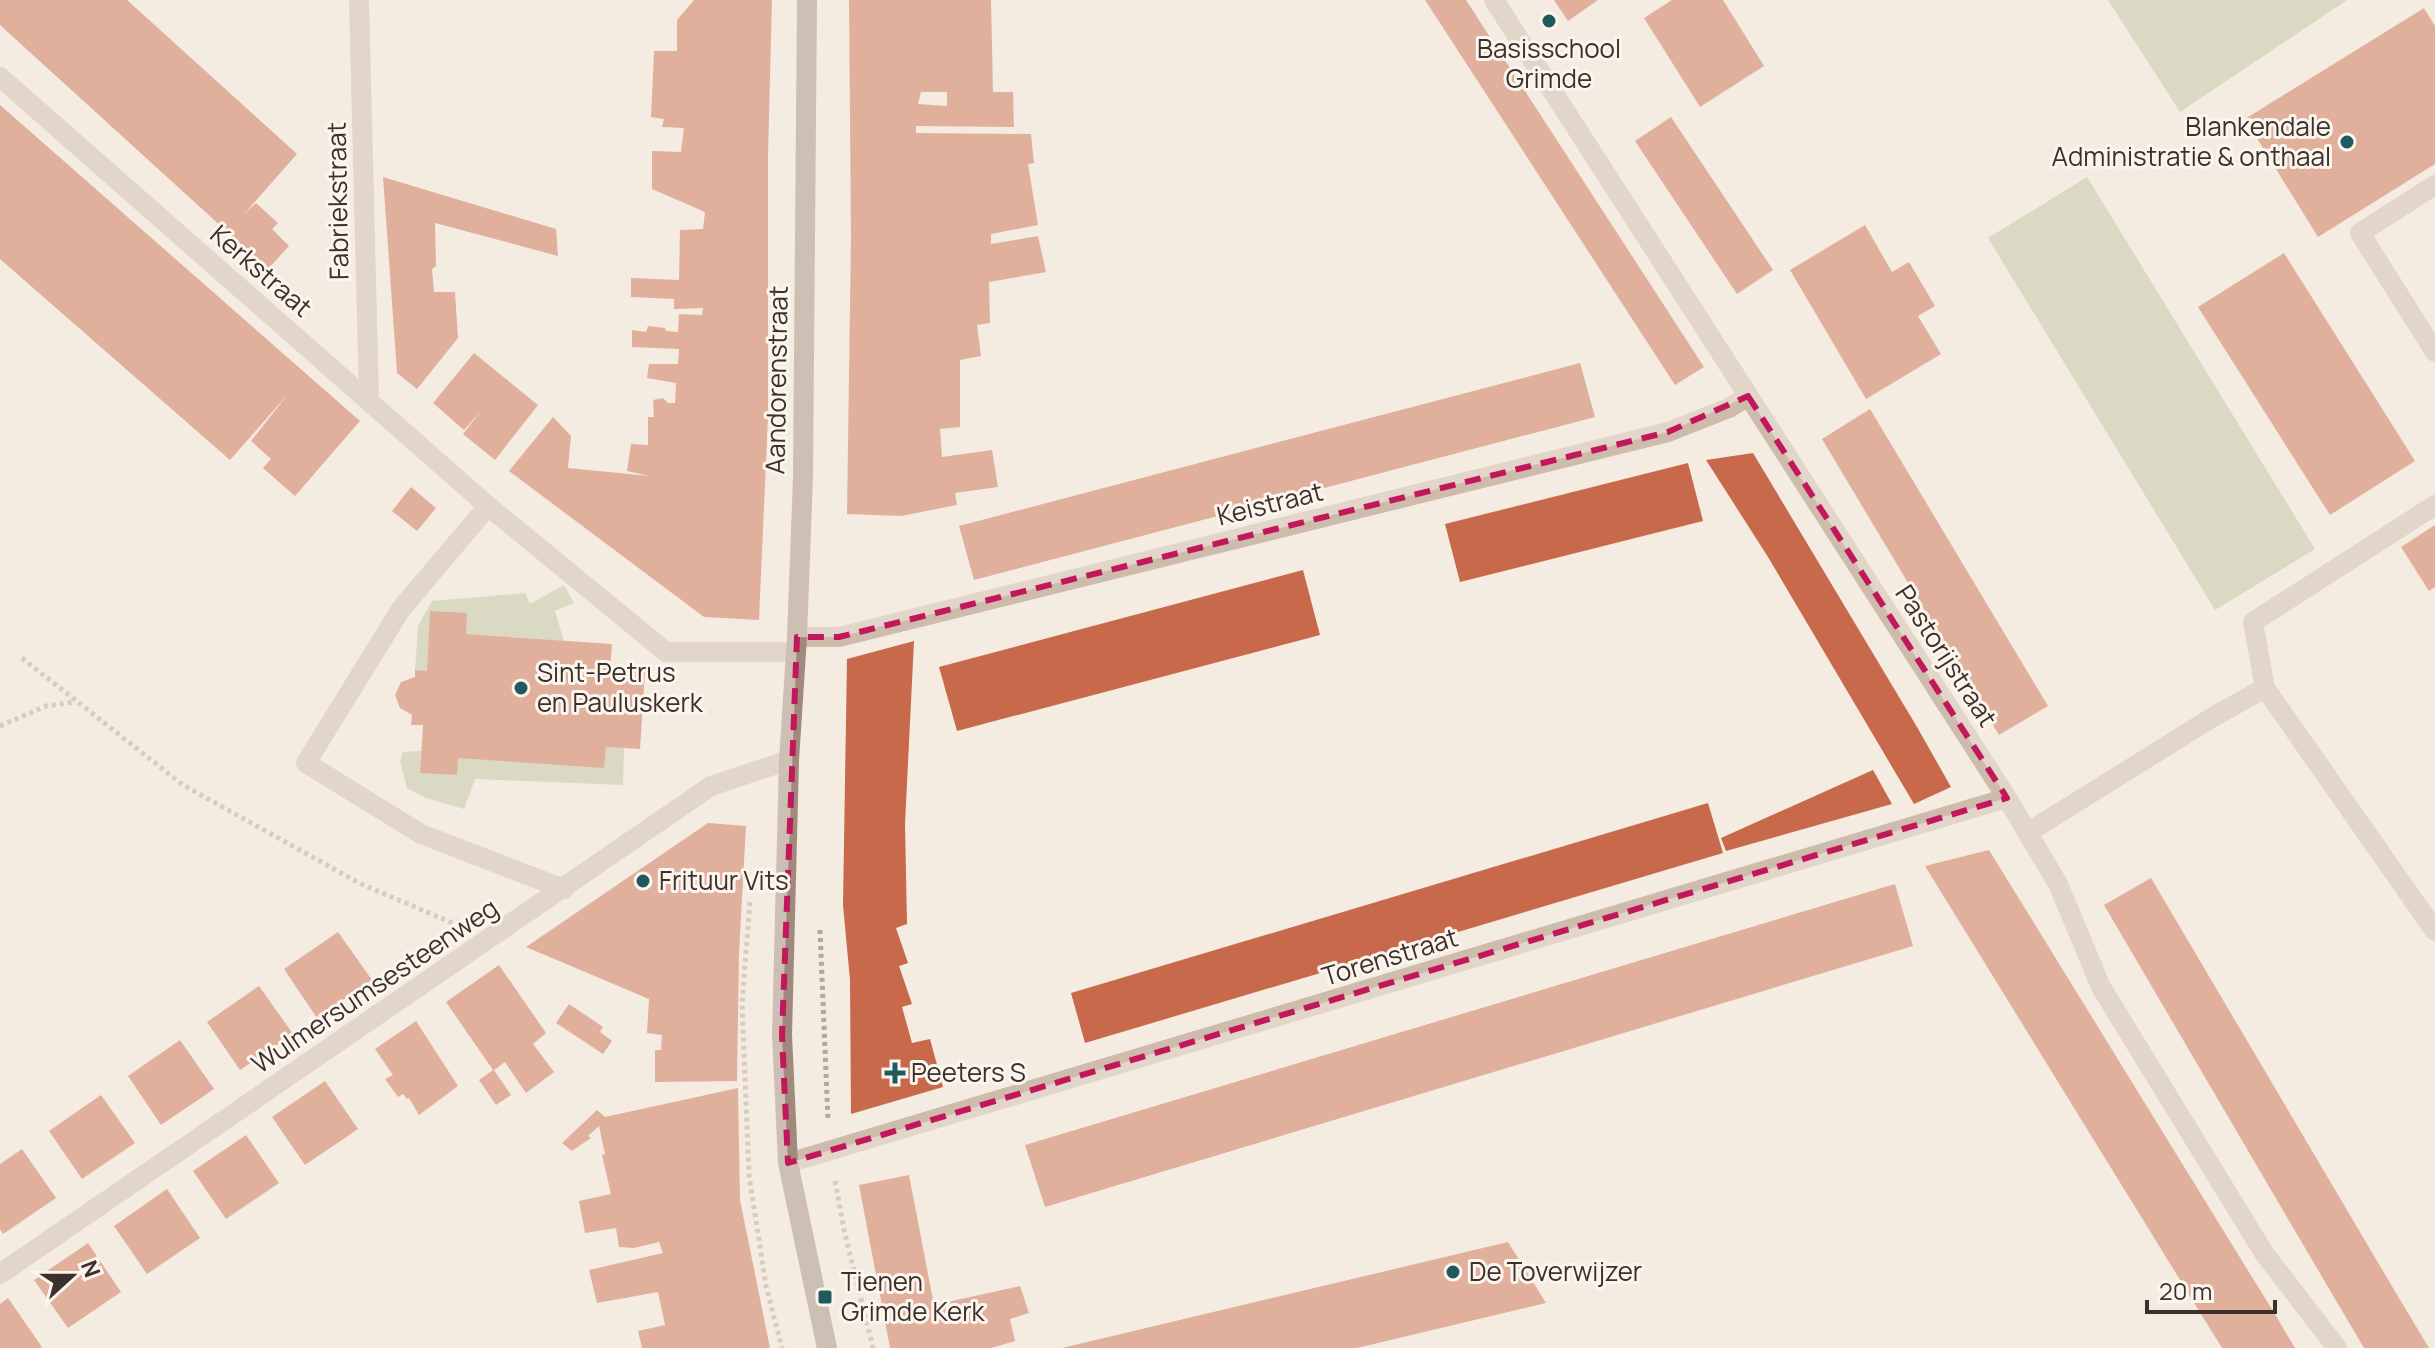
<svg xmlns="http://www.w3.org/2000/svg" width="2435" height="1348" font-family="Manrope,sans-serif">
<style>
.green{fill:#b8c4a0}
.building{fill:#c8694b;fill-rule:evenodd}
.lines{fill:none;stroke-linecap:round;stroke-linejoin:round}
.path{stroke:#b9a596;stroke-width:5;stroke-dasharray:4 4;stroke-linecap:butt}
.lane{stroke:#cdbbac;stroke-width:20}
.street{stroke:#cdbbac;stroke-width:20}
.secondary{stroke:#a18a7d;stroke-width:20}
.marked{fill:none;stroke:#c2185b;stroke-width:6;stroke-dasharray:16 10;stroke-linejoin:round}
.poi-dot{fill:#1f5a5e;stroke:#fbf5ee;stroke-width:3}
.labels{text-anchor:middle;stroke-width:6;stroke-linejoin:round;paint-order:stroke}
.poi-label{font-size:26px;fill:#3b302b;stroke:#fbf5ee;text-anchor:start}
.street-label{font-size:26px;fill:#3b302b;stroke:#fbf5ee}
</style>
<rect width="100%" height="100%" fill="#f4ebe1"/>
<g class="green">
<polygon points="2108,0 2347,0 2180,112"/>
<polygon points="2087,177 2315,549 2215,610 1988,238"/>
<polygon points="564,585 574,603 555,611 564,641 466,634 431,611 427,671 415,670 418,626 432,601 525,593 530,604"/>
<polygon points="606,747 624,748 623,785 475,779 464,809 426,798 407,788 400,761 403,752 421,751 420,772 456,775 458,758"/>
</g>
<g class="building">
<polygon points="0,0 127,0 297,154 244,214 256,203 278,223 272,229 289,246 268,269 0,25"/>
<polygon points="694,0 772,0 768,157 768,417 759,620 704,617 509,471 553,417 571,436 568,468 649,476 627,471 631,444 648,445 648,417 654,417 653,400 663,398 668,403 675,403 676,383 647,378 649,364 678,364 679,349 632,347 632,330 646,332 648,326 665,328 666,331 678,332 679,314 702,315 703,308 674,309 674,299 631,297 631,278 679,280 680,230 703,229 705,212 652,189 652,151 681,152 684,128 662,127 664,119 651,117 654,51 677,51 677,20"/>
<path d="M849,0H991L993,92H1013L1014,127L916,126V133L1031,134L1034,163L1028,164L1038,225L991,234V244L1038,236L1046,272L989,282L990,323L977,325L981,356L960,360V427L940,429L942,457L992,450L998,487L955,493L957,505L901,516L847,514L851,237ZM921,92H947V106L918,104Z"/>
<polygon points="1425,0 1466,0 1704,367 1675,385"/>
<polygon points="1554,0 1598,0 1568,21"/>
<polygon points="1672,0 1723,0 1764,66 1700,107 1644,18"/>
<polygon points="2424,8 2435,26 2435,164 2318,237 2245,119"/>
<polygon points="0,105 360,421 295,496 263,468 271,459 251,441 288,394 230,460 0,259"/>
<polygon points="1671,117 1773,270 1737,294 1635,141"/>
<polygon points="383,177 556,229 558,256 435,223 436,266 432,269 434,292 455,292 458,338 417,389 397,373"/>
<polygon points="1865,225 1892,272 1909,262 1935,306 1918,316 1941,354 1866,399 1790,270"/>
<polygon points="2284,253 2415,461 2330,515 2198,307"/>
<polygon points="474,353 538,405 495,460 463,434 481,411 464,430 433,403"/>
<polygon points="1580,363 1595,417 974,580 959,526"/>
<polygon points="1870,409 2048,706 1999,735 1822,439"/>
<polygon points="1753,453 1917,727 1951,787 1914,804 1768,557 1706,460"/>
<polygon points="1688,463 1703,521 1460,582 1445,524"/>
<polygon points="411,487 436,508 417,531 392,511"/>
<polygon points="2435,525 2435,587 2429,591 2401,547"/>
<polygon points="1303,570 1320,635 957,731 939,667"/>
<polygon points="430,611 467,613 466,634 612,644 610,669 645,672 640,749 606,747 604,768 458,758 457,775 420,773 423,725 411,725 412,715 400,708 395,695 401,682 415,677 415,670 427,671"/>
<polygon points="914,641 905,824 907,924 896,928 908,963 899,966 912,1004 902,1007 912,1043 930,1039 943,1087 851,1114 850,980 843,905 847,659"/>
<polygon points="1873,770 1892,804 1726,851 1721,838"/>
<polygon points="1708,803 1723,853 1085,1043 1071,993"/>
<polygon points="708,823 746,826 739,953 737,1081 655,1082 655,1050 661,1050 662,1035 647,1033 649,999 526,947"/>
<polygon points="1989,850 2276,1316 2295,1348 2222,1348 1925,866"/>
<polygon points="2151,878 2393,1288 2429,1348 2364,1348 2308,1253 2104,905"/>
<polygon points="1895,884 1913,946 1045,1207 1025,1145"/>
<polygon points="338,932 372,980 317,1018 284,969"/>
<polygon points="499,965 546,1033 533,1044 554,1072 526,1093 505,1062 494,1070 511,1095 496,1105 479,1080 493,1070 446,1002"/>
<polygon points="259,986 293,1034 240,1070 207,1022"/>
<polygon points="569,1004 603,1027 600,1032 612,1041 603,1054 556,1023"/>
<polygon points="416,1021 458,1086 419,1115 409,1098 407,1099 403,1094 398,1097 385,1079 393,1075 375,1049"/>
<polygon points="180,1040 214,1089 161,1125 128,1076"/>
<polygon points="325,1081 358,1129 305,1165 272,1117"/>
<polygon points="738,1088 740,1200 770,1348 642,1348 638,1331 665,1325 658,1292 597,1303 589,1270 663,1253 659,1242 634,1248 619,1247 616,1228 585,1233 579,1201 611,1194 602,1155 605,1154 599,1126 588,1136 591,1138 572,1151 562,1143 597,1110 605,1117"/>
<polygon points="101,1095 135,1143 82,1179 49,1131"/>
<polygon points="246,1135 279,1183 226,1219 193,1171"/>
<polygon points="22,1149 56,1198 3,1234 0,1229 0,1164"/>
<polygon points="909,1175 934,1305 1020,1286 1029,1313 1010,1319 1015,1341 991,1348 890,1348 859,1185"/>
<polygon points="167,1189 200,1238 147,1274 114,1226"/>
<polygon points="1508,1242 1546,1303 1357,1348 1062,1348"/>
<polygon points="88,1243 121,1292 68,1328 34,1280"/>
<polygon points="8,1298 42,1347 40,1348 0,1348 0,1304"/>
</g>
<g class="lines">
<g class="path">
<polyline points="22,658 183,785 361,884 455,924"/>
<polyline points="0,726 46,706 75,702"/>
<polyline points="750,902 742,1003 749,1175 766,1286 782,1348"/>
<polyline points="820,930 828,1120"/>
<polyline points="835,1181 844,1230 873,1348"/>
</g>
<g class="lane">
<polyline points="2435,185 2360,233 2435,352"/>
<polyline points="2435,505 2253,622 2265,688 2435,931"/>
<polyline points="2027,833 2213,717 2265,688"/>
</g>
<g class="street">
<polyline points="359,0 369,400"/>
<polyline points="1494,0 2007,798 2058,884 2101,987 2264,1253 2337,1348"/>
<polyline points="0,77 488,506 666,652 796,652"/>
<polyline points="488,506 401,609 306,763 421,834 564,889"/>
<polyline points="797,637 839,637 1668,432 1729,408 1748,396"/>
<polyline points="788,1163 2007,798"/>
<polyline points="0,1274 711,786 789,760"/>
</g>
<polyline class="secondary" points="807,0 803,477 797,637 789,760 782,1035 788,1163 827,1348"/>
</g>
<path d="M0 0H2435V1348H0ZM1748,396L2007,798L788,1163L782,1035L797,637H839L1668,432Z" fill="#f4ebe1" fill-opacity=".55" fill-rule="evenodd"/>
<path class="marked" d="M1748,396L2007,798L788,1163L782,1035L797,637H839L1668,432Z"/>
<g class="poi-dot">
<circle cx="1549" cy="21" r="8"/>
<circle cx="2347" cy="142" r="8"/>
<circle cx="521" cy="688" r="8"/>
<circle cx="643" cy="881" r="8"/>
<path d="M891 1061h8v8h8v8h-8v8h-8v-8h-8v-8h8z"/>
<circle cx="1453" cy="1272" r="8"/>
<rect x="817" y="1289" width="16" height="16" rx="4"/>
</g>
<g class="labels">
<g class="poi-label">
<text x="1549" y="58" text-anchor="middle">Basisschool<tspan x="1549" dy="30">Grimde</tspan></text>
<text x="2331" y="136" text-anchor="end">Blankendale<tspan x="2331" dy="30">Administratie &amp; onthaal</tspan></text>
<text x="537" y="682">Sint-Petrus<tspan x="537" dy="30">en Pauluskerk</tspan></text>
<text x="659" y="890">Frituur Vits</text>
<text x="911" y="1082">Peeters S</text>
<text x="1469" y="1281">De Toverwijzer</text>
<text x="841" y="1291">Tienen<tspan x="841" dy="30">Grimde Kerk</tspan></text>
</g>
<g class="street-label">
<text transform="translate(338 201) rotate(-91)" y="9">Fabriekstraat</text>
<text transform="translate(261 271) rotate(41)" y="9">Kerkstraat</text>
<text transform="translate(777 380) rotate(-89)" y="9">Aandorenstraat</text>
<text transform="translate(1270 504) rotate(-14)" y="9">Keistraat</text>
<text transform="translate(1946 656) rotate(57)" y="9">Pastorijstraat</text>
<text transform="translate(1390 957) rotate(-17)" y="9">Torenstraat</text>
<text transform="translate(375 986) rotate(-34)" y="9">Wulmersumsesteenweg</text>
</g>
</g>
<g transform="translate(72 1276) rotate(69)" stroke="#fbf5ee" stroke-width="6" paint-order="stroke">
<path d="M0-6L14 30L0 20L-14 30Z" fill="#3b302b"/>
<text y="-12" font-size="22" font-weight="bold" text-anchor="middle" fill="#3b302b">N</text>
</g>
<path d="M2147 1300v12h128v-12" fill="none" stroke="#3b302b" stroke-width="4"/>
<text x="2159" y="1300" font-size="24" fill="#3b302b" stroke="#fbf5ee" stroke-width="6" paint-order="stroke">20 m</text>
</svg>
